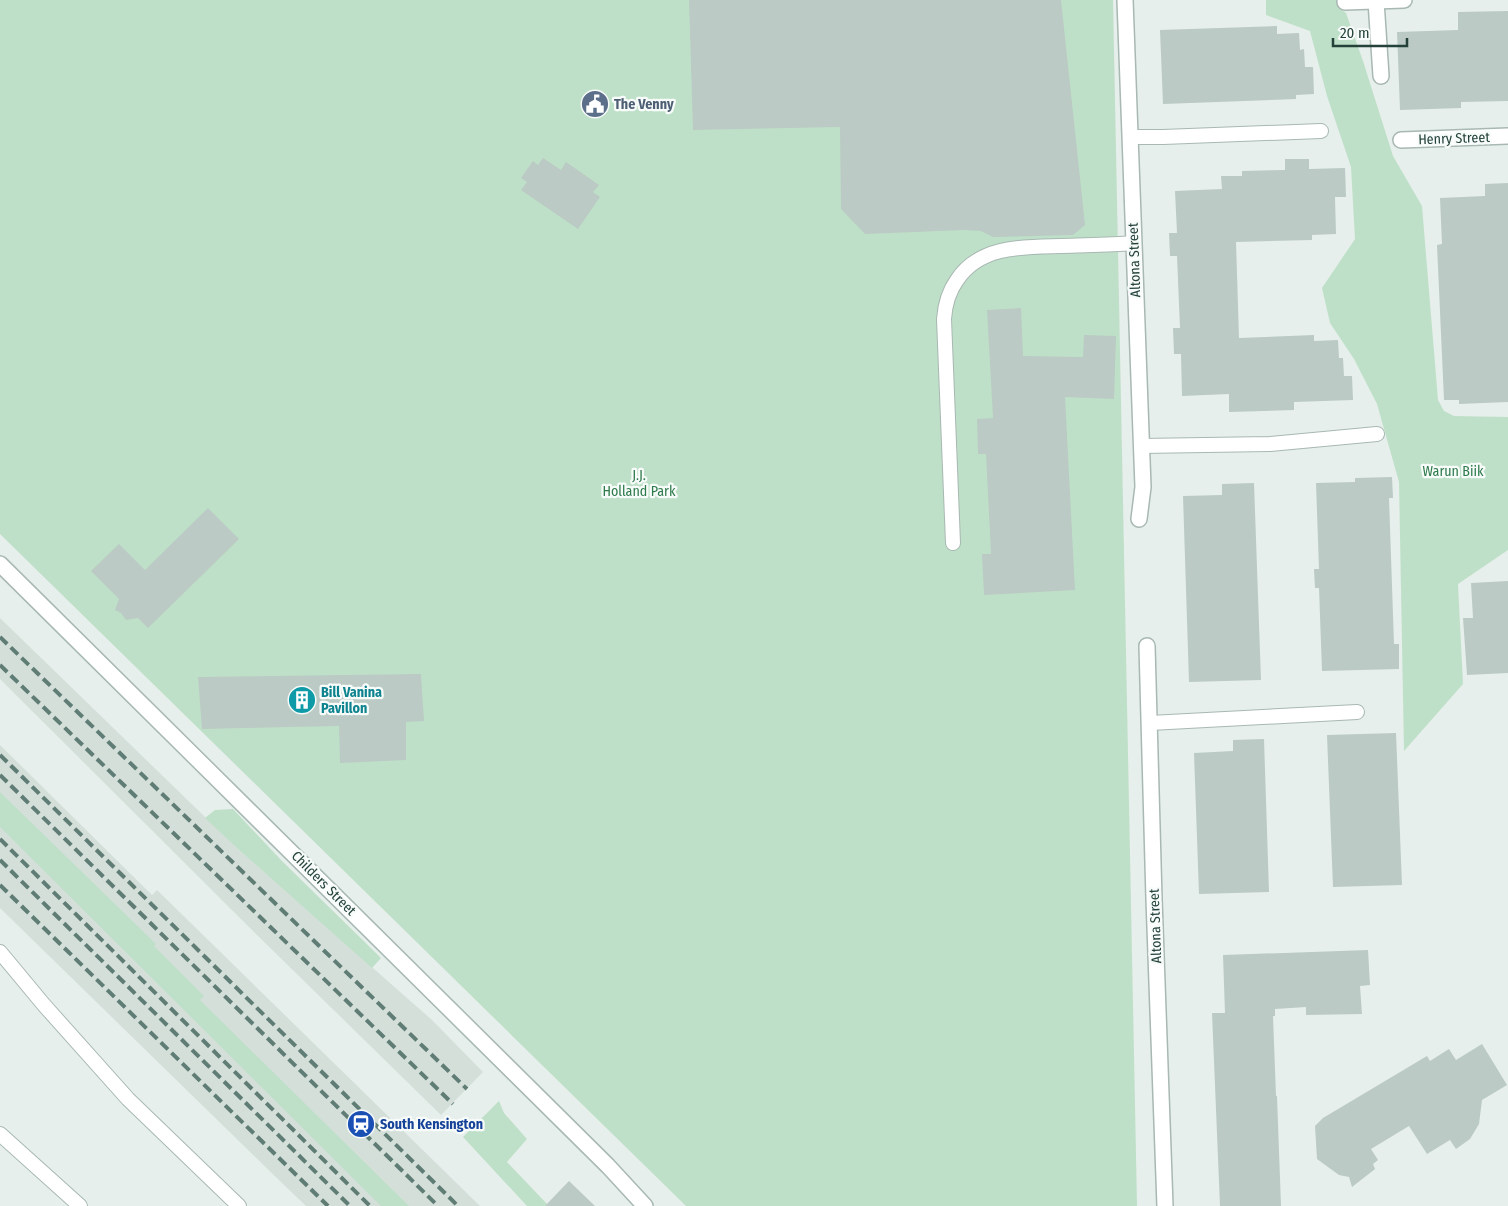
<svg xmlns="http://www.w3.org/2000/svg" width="1508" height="1206" font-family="'Fira Sans Condensed',sans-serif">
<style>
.built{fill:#d4dfda}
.green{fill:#bfe0c8}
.building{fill:#bbcac4}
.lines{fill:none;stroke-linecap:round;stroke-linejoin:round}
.lane-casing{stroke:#a8b8b2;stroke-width:16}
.street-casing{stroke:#a8b8b2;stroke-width:18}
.lane{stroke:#fff;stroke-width:14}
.street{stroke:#fff;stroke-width:15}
.rail{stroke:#5f7d75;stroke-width:4;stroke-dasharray:10 5;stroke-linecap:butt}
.labels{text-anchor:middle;stroke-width:4.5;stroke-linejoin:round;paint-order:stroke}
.service-label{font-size:14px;font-weight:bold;fill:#4e5e75;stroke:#f7fbf9;text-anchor:start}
.street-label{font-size:14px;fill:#24423a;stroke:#f7fbf9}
.park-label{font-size:14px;fill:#2d7a4b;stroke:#f7fbf9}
.culture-label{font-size:14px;font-weight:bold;fill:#0d838f;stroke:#f7fbf9;text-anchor:start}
.transit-label{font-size:14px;font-weight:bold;fill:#164399;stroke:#f7fbf9;text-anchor:start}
</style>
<rect width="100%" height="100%" fill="#e6efeb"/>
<g class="built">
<polygon points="0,618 239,850 432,1020 483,1072 441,1115 258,936 0,679"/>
<polygon points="0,745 152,895 157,890 480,1206 306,1206 284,1185 0,908"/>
</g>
<g class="green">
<polygon points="0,0 1113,0 1137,1206 686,1206 0,534"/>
<polygon points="1266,0 1342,0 1342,10 1346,13 1363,61 1393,156 1422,206 1438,400 1444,411 1454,416 1508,417 1508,550 1458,584 1463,684 1404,751 1399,482 1377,404 1354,359 1330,323 1322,288 1355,239 1351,167 1327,96 1310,31 1266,15"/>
<polygon points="0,792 156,944 154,946 204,996 200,1000 409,1206 381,1206 0,827"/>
<polygon points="233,809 282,861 381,958 372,968 239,850 205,818 215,810"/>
<polygon points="499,1101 504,1113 527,1139 507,1162 547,1204 545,1206 527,1206 463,1137"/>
</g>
<g class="building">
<polygon points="689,0 1061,0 1085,225 1073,235 993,237 981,231 964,230 865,234 841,209 840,127 693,130"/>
<polygon points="1508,11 1508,101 1461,102 1461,108 1400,110 1397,32 1458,30 1458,12"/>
<polygon points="1277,26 1277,34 1299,33 1300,50 1304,49 1305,67 1313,67 1314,94 1296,95 1296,99 1163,104 1160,30"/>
<polygon points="543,158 561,170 566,162 599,185 593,192 600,197 578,229 521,190 527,182 521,178 533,161 538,165"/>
<polygon points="1285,159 1309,159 1309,169 1345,168 1346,197 1335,197 1336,234 1312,235 1312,240 1236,242 1239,338 1314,335 1314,341 1338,340 1339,358 1343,358 1344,376 1352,376 1353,400 1294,402 1294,410 1229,412 1229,394 1182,396 1181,354 1174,354 1173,328 1180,328 1177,256 1170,256 1169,233 1177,233 1175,191 1222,189 1221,176 1242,176 1242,171 1285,170"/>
<polygon points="1508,183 1508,402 1459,404 1459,400 1444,400 1437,245 1442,244 1440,198 1485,196 1485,184"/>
<polygon points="1021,308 1023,356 1083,357 1084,335 1116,336 1114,399 1065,397 1075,590 984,595 982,554 991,554 986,454 978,454 977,419 993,418 987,310"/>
<polygon points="1392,477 1393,498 1389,498 1394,644 1399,644 1399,669 1322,671 1319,588 1315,588 1314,569 1319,569 1316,483 1355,482 1355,478"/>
<polygon points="1254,483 1261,680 1189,682 1183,496 1222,495 1222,484"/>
<polygon points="208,508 239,539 148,628 138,618 126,620 121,613 115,610 119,599 91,571 119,544 145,570"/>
<polygon points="1508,581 1508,673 1467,675 1463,618 1473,618 1471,583"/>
<polygon points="421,674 424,721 406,722 406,760 340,763 339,726 202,729 198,677"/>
<polygon points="1396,733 1402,885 1333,887 1327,735"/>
<polygon points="1264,739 1269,892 1199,894 1194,753 1233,751 1233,740"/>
<polygon points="1368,950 1370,985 1360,986 1362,1014 1306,1015 1306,1007 1275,1009 1275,1016 1273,1016 1276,1096 1277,1096 1281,1206 1220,1206 1212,1013 1225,1013 1223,955"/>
<polygon points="1482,1044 1507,1085 1482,1100 1479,1124 1470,1139 1456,1149 1450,1140 1427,1154 1409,1126 1371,1149 1378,1160 1373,1164 1375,1169 1352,1187 1349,1177 1339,1175 1317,1159 1315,1126 1323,1118 1427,1056 1430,1061 1449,1049 1456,1060"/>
<polygon points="569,1181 595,1206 545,1206"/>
</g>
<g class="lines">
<defs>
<g id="lane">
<polyline points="1130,137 1163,137 1321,131"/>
<polyline points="1141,446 1270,444 1377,434"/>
<path d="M953,543L944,319C945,305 949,291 957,280C980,245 1024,247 1061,246C1085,245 1109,245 1133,243"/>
<polyline points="1150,723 1357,712"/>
<polyline points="0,952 44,1005 128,1099 239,1206"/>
<polyline points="0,1134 80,1206"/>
</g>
<g id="street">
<polyline points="1125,0 1143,487 1139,519"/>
<polyline points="1376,1 1381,76"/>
<polyline points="1345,2 1404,0"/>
<polyline points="1401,140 1508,136"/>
<polyline points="0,564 608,1166 645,1206"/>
<polyline points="1147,646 1154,899 1165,1206"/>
</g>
</defs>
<use href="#lane" class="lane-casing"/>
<use href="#street" class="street-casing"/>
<use href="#lane" class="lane"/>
<use href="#street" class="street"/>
<g class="rail">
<polyline points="0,637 467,1089"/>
<polyline points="0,665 453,1104"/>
<polyline points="0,755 458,1206"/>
<polyline points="0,775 438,1206"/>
<polyline points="0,839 370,1206"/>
<polyline points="0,860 350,1206"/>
<polyline points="0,885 328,1206"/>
</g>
</g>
<defs>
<symbol id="civic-disc" viewBox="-11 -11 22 22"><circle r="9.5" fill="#5c6f8a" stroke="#f7fbf9"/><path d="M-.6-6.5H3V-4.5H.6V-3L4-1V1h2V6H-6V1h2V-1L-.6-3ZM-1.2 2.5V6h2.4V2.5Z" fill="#fff"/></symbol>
<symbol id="building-disc" viewBox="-11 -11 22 22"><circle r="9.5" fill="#0f9aa8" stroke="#f7fbf9"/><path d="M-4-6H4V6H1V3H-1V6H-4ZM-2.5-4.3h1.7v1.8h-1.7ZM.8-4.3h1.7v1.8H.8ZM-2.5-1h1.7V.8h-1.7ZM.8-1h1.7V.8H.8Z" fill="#fff"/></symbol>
<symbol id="station-disc" viewBox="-11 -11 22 22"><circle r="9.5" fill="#1a4fb4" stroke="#f7fbf9"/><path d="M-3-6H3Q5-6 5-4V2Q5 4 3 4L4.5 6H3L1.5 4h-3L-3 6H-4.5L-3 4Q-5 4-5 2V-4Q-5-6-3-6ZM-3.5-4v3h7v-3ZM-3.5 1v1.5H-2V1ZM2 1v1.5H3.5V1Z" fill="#fff"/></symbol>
</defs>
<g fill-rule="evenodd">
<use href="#civic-disc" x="579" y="88" width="32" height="32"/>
<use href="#building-disc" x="286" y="684" width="32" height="32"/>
<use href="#station-disc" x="345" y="1108" width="32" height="32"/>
</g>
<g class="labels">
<g class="service-label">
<text x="614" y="109">The Venny</text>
</g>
<g class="street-label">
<text transform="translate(1454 138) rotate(-2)" y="5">Henry Street</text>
<text transform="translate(1134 260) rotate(-92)" y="5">Altona Street</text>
<text transform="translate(324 883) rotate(45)" y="5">Childers Street</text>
<text transform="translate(1155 926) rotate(-92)" y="5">Altona Street</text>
</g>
<g class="park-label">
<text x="1453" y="476">Warun Biik</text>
<text x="639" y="480">J.J.<tspan x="639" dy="16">Holland Park</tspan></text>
</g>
<g class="culture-label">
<text x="321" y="697">Bill Vanina<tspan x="321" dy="16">Pavillon</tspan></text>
</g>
<g class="transit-label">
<text x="380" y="1129">South Kensington</text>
</g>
</g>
<path d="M1333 38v8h74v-8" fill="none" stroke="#24423a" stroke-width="2.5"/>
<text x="1340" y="38" font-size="15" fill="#24423a" stroke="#f7fbf9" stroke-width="4" paint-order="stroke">20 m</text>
</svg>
